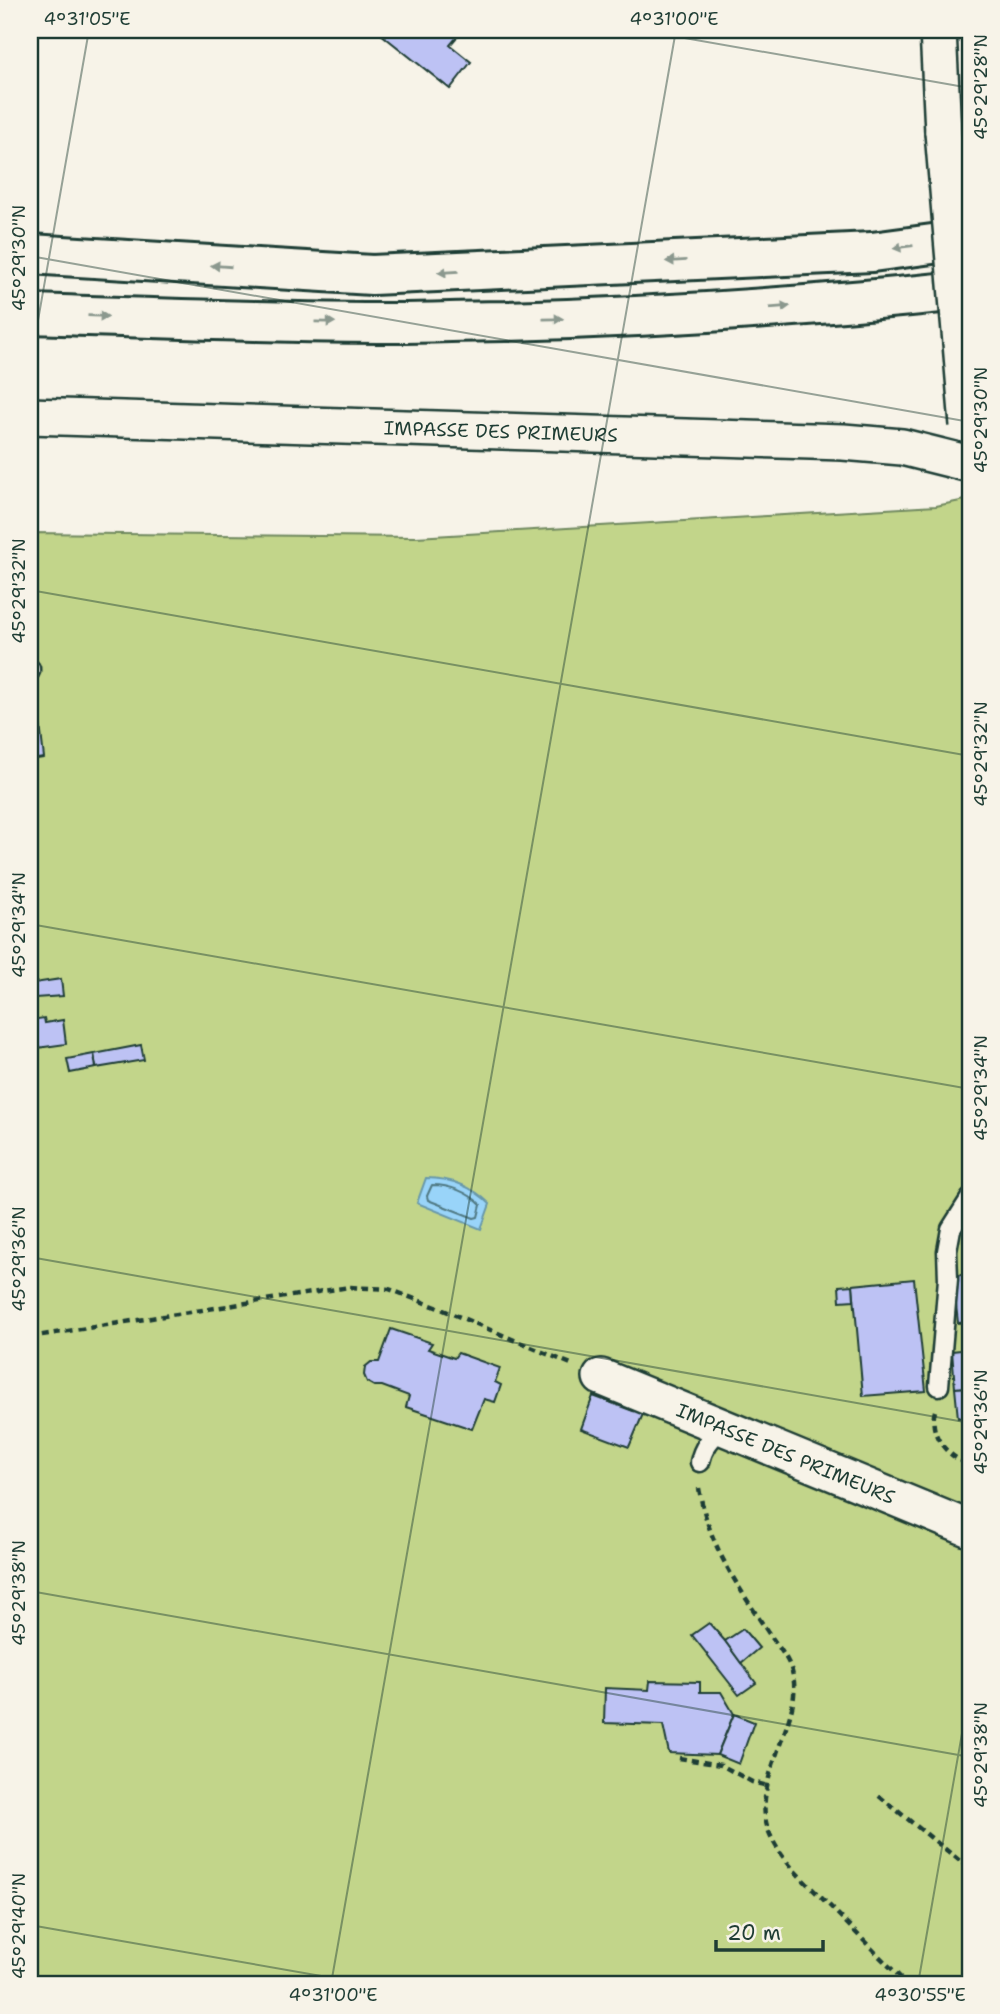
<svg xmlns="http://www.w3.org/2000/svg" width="1000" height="2014" font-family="'Shantell Sans',sans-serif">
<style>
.green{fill:#c2d58a;stroke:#70895f;stroke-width:2}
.water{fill:#99d4f9;stroke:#6898aa;stroke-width:2}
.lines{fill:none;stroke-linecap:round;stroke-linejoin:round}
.shore{stroke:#507983;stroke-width:2}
.building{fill:#bdc2f4;stroke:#1f3d34;stroke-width:2}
.service-casing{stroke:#1f3d34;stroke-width:23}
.minor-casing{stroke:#1f3d34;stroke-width:40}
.motorway-casing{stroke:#1f3d34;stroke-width:44}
.path{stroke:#1f3d34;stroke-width:4.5;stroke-dasharray:7 5;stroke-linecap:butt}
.service{stroke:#f7f3e8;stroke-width:18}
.minor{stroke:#f7f3e8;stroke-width:35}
.motorway{stroke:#f7f3e8;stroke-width:38}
.minor-bridge-casing{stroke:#1f3d34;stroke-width:40;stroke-linecap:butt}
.minor-bridge{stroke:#f7f3e8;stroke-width:35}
.oneway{fill:#8b988e}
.ticks{fill:none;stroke:#1f3d34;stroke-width:2;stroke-opacity:0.45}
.labels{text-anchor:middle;stroke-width:5;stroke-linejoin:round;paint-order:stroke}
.street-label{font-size:19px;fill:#1f3d34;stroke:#f7f3e8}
.neatline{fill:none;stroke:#1f3d34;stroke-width:2.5}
.ticks-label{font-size:18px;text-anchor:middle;fill:#1f3d34}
</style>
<rect width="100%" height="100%" fill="#f7f3e8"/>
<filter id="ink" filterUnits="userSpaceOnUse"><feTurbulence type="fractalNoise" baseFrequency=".0143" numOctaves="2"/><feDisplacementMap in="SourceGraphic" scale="14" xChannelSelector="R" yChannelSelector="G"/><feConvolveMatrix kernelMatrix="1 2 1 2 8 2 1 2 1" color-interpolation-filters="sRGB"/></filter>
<g filter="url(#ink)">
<polygon class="green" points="970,499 970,1984 30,1984 30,533 416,537 936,506"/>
<path class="water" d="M426,1178C452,1178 472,1186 490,1204L481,1229L417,1203Z"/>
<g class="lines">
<path class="shore" d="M432,1185C450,1185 468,1192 481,1205L478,1217L474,1218L428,1200L427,1196Z"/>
</g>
<g class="building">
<polygon points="376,30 463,30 450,45 471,62 450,89"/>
<polygon points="30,704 32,704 34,724 40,724 44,758 30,760"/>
<polygon points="61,979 63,996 35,998 34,983"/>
<polygon points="44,1018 45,1023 63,1020 66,1044 30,1049 30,1020"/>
<polygon points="141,1045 144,1060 96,1068 94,1054"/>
<polygon points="94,1054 96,1068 70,1073 67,1059"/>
<polygon points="970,1274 970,1322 958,1323 953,1276"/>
<polygon points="914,1279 926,1391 863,1396 853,1285"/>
<polygon points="853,1285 854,1300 840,1301 839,1286"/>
<polygon points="391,1329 432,1343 428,1349 454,1358 458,1353 500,1368 495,1382 501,1385 495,1402 484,1399 472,1429 406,1407 409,1396 382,1386 374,1386 367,1382 364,1375 365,1367 371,1362 379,1362"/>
<polygon points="970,1349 970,1387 955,1388 952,1351"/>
<polygon points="970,1387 970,1417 958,1418 955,1388"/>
<polygon points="593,1396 633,1411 636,1403 646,1407 629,1447 581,1429"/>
<polygon points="709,1623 725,1641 756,1683 739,1695 692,1635"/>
<polygon points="743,1629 759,1648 741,1663 725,1641"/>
<polygon points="650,1681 700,1682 700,1692 721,1692 734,1714 717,1755 669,1753 663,1725 604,1723 605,1688 649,1690"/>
<polygon points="734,1714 754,1722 739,1764 717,1755"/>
</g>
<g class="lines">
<defs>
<g id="service">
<polyline points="30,669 30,671"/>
<polyline points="939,1386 948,1279 947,1251 951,1229 970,1199"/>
<path d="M700,1462C703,1447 711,1438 722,1428"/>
</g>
<g id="minor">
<polyline points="938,30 943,132"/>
<path id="s1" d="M30,416L843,442L902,447L970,464"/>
<path id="s2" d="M601,1377L970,1529"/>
</g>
<g id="motorway">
<polyline points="30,254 372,275 872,252 970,239"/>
<path d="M30,314C151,318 273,323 395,323C432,323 469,321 506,321C661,317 816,306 970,290"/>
</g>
</defs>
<use href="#service" class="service-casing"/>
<use href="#minor" class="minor-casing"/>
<use href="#motorway" class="motorway-casing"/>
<g class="path">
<polyline points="30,1337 349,1287 389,1289 441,1309 571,1364"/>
<path d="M935,1411C928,1434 947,1458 970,1464"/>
<path d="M699,1488C708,1543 734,1580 764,1626C772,1639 784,1652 790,1666C802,1695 786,1726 777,1753C769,1776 760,1802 767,1826C777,1859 808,1884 832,1908C857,1934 882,1959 907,1984"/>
<polyline points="679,1758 721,1765 752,1782 768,1786"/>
<polyline points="879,1796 970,1869"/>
</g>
<use href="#service" class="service"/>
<use href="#minor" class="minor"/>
<use href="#motorway" class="motorway"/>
<defs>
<polyline id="minor-bridge" points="943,132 968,425"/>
</defs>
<use href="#minor-bridge" class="minor-bridge-casing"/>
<use href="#minor-bridge" class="minor-bridge"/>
</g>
<defs><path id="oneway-solid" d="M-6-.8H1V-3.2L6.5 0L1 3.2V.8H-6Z" transform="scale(1.75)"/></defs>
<g class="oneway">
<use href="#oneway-solid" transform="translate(903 247) rotate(173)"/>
<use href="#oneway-solid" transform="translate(676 261) rotate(177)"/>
<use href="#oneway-solid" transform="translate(221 266) rotate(-176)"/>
<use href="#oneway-solid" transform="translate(448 272) rotate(177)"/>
<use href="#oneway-solid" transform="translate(780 307) rotate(-5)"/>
<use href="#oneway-solid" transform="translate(98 316) rotate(2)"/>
<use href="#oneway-solid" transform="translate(553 319) rotate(-1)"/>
<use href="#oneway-solid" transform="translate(325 322) rotate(1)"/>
</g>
</g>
<path class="ticks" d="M639,30L970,88M30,256L970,422M30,366L89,30M30,590L970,756M30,924L970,1089M30,1257L970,1423M30,1591L970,1757M30,1925L367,1984M331,1984L676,30M918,1984L970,1688"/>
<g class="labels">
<g class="street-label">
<text dy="7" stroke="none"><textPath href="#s1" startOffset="471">IMPASSE DES PRIMEURS</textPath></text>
<text dy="7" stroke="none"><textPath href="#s2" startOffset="200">IMPASSE DES PRIMEURS</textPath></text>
</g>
</g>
<rect width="1000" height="2014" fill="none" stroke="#f7f3e8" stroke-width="77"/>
<path d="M716 1940v10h107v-10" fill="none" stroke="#1f3d34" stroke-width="3.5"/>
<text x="727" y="1940" font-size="21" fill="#1f3d34" stroke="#f7f3e8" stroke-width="5" paint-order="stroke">20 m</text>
<rect x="38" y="38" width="924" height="1938" class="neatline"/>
<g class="ticks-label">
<text x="87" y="25">4°31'05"E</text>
<text x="674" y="25">4°31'00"E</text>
<text transform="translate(981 87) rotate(-90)" y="6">45°29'28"N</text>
<text transform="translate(19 258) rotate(-90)" y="6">45°29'30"N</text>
<text transform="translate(981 420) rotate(-90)" y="6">45°29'30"N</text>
<text transform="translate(19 591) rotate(-90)" y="6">45°29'32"N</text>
<text transform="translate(981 754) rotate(-90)" y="6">45°29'32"N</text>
<text transform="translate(19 925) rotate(-90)" y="6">45°29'34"N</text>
<text transform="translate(981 1088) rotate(-90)" y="6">45°29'34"N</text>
<text transform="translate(19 1259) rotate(-90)" y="6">45°29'36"N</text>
<text transform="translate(981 1422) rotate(-90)" y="6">45°29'36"N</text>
<text transform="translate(19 1593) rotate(-90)" y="6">45°29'38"N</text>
<text transform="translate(981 1755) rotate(-90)" y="6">45°29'38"N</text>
<text transform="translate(19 1926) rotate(-90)" y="6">45°29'40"N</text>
<text x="333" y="2001">4°31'00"E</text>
<text x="920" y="2001">4°30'55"E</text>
</g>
</svg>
